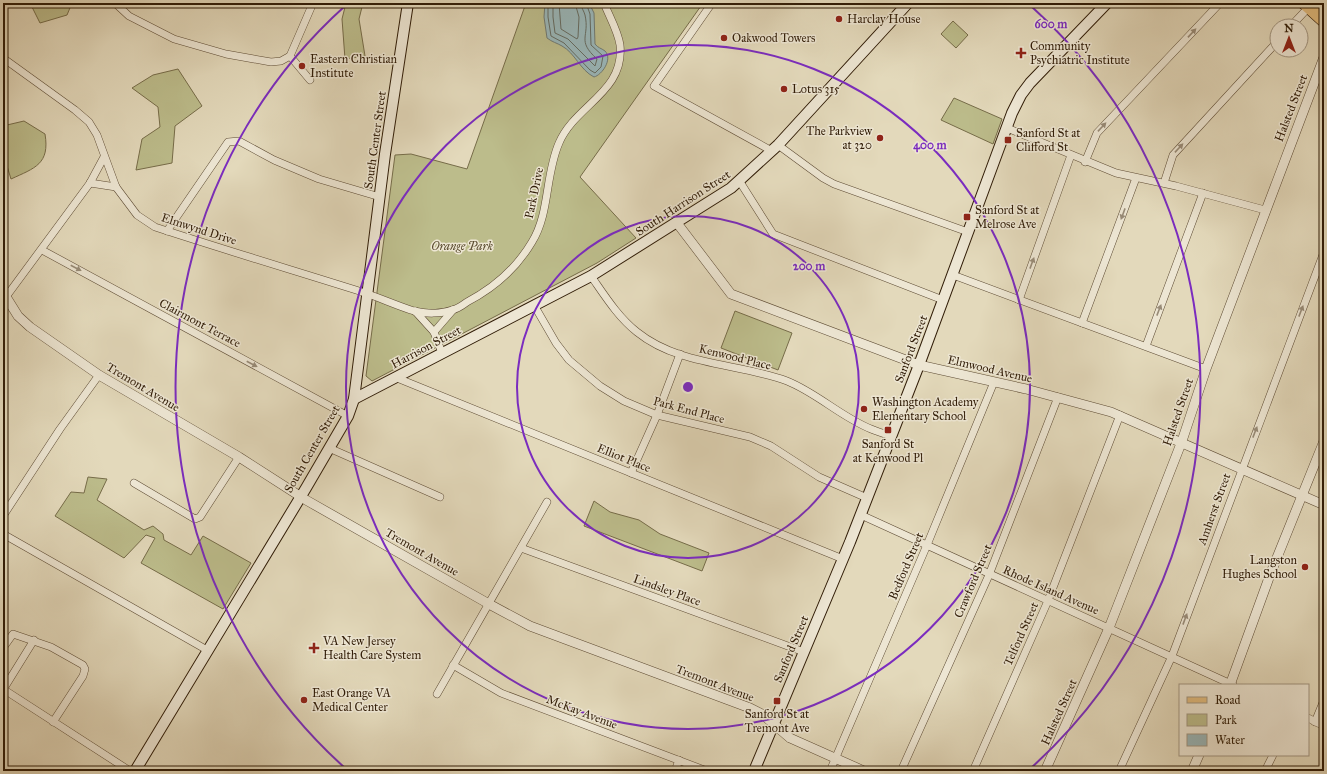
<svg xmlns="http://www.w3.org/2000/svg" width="1327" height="774" font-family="'IM FELL Great Primer',serif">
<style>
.green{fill:#bcbc8b;stroke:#766c49}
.water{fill:#99b7ba;stroke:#6f7972}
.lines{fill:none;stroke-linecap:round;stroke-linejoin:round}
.shore{stroke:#646a60;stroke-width:1}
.minor-casing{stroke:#5d4b34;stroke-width:8}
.tertiary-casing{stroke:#5d4b34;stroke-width:10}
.secondary-casing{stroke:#301c07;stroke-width:12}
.primary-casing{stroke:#301c07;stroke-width:12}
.minor{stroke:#ede6d3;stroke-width:7}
.tertiary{stroke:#ede6d3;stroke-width:9}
.secondary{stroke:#ede6d3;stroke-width:10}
.primary{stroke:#e2bc7e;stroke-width:11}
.oneway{fill:#988b77}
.ring{fill:none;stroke:#7b2cbf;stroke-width:2}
.poi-dot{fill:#8f2418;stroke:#ede6d3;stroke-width:1.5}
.labels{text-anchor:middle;stroke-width:3;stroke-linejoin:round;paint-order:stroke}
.poi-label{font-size:12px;fill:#301c07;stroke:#ede6d3;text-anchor:start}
.street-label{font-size:12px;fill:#301c07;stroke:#ede6d3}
.park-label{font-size:12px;font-style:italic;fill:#5a4c2f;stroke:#ede6d3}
.centre{fill:#7b2cbf;stroke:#ede6d3;stroke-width:2}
.ring-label{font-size:12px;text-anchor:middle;font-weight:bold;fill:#7b2cbf;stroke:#ede6d3;stroke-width:3;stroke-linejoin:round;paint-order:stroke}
</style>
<rect width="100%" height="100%" fill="#e3d9bb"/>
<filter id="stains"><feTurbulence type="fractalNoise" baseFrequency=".005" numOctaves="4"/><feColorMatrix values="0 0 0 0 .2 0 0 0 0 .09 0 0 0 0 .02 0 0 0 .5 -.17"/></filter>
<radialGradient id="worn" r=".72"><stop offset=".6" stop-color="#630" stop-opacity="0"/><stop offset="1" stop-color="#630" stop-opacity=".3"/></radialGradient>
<g class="green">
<polygon points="30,3 72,3 67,15 40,23"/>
<polygon points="346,3 363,3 359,19 365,56 345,59 342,19"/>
<polygon points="526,3 703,3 580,177 636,238 597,263 372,381 366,376 395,155 411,154 467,169"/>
<polygon points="953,21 968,35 956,48 941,34"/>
<polygon points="178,69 202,106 175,126 172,163 136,170 142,139 160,127 158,107 132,88 153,75"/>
<polygon points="954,98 1002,119 993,144 941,120"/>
<path d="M24,121L45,134C50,164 35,168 11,179L3,153L7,149V125Z"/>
<polygon points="735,311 792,333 778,370 721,348"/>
<polygon points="88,477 107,479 97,500 144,530 153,526 163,534 164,540 191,555 203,536 251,563 223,609 141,563 155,538 146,535 124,558 55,516 71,492 84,493"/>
<polygon points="594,501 610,512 639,520 660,534 709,553 702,571 584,526"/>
</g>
<path class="water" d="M545,3H589L594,13L595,44C598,48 601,48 605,51C613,59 602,75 594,77C580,70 575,53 562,46C557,43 552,42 547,38L544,17Z"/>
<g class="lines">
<g class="shore">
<polyline points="548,3 548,17 551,36 564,43 590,70 595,73 601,67 603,56 591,45 590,14 586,3"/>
<path d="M553,3V17L555,33L568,39L595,66L597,59C576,40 590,37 585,15C584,11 581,8 581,3"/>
<polyline points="559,3 561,29 577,39 578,37 579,17 575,3"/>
</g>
<defs>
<g id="minor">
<polyline points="115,3 129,16 174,39 226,54 271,62 281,61 290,56 313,3"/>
<polyline points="712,3 654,86 772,151"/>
<polyline points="1291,26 1308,8"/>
<polyline points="290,56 310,80"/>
<path d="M3,58L75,110L89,122L97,135L116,187L137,215L155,227C222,249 289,269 356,290C376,296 395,305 414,311C426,314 441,314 452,310C457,309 463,305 467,302C494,288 516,269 532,242C550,213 545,175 559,143C575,105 625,92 620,45C618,31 609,16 604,3"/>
<polyline points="1007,128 1116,173 1176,186 1265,210"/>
<polyline points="778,145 823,178 834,184 968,232"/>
<polyline points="1085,162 1097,133 1220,3"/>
<polyline points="740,182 773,234 943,300"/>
<polyline points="90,183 116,187"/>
<polyline points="1164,183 1173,155 1277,42"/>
<polyline points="167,231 228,142 239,141 274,160 319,179 380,197"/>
<polyline points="42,250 348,416"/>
<polyline points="953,275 1206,369"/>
<path d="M591,276C605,296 618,317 637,332C679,366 739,363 787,381C817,393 841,417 871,429C878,432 885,434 892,436"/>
<polyline points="1019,300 1071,155"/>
<polyline points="3,301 90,183 104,157"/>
<polyline points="534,305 556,343 569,360 600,386 624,401 657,415 750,437 771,446 819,477 867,498"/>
<polyline points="415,311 434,332 442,353"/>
<polyline points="1082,323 1136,178"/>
<polyline points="434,332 453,310"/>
<polyline points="1146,346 1203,193"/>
<polyline points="397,378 843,559"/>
<polyline points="329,448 440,497"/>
<polyline points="631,473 657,415 680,354"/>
<polyline points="134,483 195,519 200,517 239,457"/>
<polyline points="861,515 1233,685"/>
<polyline points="3,516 60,429 99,375"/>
<polyline points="3,534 207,650"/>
<polyline points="521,548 804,652"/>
<polyline points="3,648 13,634 51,647 83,665 85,669 83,676 53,722"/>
<polyline points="453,665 501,693 707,771"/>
<polyline points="3,689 130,771"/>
<polyline points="3,690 34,640"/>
<polyline points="437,694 547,502"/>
<polyline points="1308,718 1324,726"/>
<polyline points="1315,722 1324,700"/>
<polyline points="675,771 679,760"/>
<polyline points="830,771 927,545 994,382"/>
<polyline points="901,771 989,575 1058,397"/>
<polyline points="973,771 1047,603 1120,415"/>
<polyline points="1119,771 1172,656 1324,252"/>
<polyline points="1265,771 1273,755"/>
</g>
<g id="tertiary">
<polyline points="677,223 731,294 919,365 1026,389 1111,412 1324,505"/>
<polyline points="3,292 18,316 30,327 99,375 239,457 306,500 489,604 530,626 750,708 762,714 790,738 864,771"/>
<polyline points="1230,685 1270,575 1324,441"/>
<polyline points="1045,771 1109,628 1182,441 1206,369 1324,57"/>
<polyline points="1192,771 1199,755"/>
</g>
<g id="secondary">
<polyline points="354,399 591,276 731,188 778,145 908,3"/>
<polyline points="135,771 306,488 348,416 354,399 385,154 408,3"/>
<polyline points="754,771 850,542 919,365 1012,113 1021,95 1030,83 1107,3"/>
</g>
<g id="primary">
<polyline points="1303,3 1324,22"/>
<polyline points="1315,3 1324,11"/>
</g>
</defs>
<use href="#minor" class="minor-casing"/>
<use href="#tertiary" class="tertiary-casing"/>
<use href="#secondary" class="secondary-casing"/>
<use href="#primary" class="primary-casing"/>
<use href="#minor" class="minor"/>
<use href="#tertiary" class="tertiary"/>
<use href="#secondary" class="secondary"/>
<use href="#primary" class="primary"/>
</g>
<defs><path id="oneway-solid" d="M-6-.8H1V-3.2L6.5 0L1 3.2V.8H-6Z"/></defs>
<g class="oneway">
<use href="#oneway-solid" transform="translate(1192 33) rotate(-47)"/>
<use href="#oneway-solid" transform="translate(1102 127) rotate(-47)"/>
<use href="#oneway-solid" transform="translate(1179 148) rotate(-47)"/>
<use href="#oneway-solid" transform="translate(1123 214) rotate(110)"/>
<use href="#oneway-solid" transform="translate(1032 263) rotate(-70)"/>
<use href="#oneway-solid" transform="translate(76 268) rotate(28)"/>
<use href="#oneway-solid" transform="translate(1159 310) rotate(-69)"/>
<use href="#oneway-solid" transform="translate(1301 311) rotate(-69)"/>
<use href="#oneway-solid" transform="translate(252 364) rotate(28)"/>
<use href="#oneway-solid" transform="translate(1255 432) rotate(-69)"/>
<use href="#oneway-solid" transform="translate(1185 619) rotate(-70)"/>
</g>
<g class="ring">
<circle cx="688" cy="387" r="171"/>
<circle cx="688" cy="387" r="342"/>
<path d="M345 768A513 513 0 0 1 345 6M1031 6A513 513 0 0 1 1031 768"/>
</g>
<g class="poi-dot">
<circle cx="839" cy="19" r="4"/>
<circle cx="724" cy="38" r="4"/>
<path d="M1019 47h4v4h4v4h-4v4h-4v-4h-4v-4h4z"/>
<circle cx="302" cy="66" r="4"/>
<circle cx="784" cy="89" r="4"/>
<circle cx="880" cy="138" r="4"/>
<rect x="1004" y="136" width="8" height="8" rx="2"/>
<rect x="963" y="213" width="8" height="8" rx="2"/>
<circle cx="864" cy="409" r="4"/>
<rect x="884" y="426" width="8" height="8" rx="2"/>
<circle cx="1305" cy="567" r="4"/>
<path d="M312 642h4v4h4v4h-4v4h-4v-4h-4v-4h4z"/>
<circle cx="304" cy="700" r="4"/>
<rect x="773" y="697" width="8" height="8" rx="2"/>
</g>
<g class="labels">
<g class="poi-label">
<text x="847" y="23">Harclay House</text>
<text x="732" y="42">Oakwood Towers</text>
<text x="1030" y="50">Community<tspan x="1030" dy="14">Psychiatric Institute</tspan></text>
<text x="310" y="63">Eastern Christian<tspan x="310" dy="14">Institute</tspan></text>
<text x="792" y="93">Lotus 315</text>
<text x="872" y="135" text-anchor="end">The Parkview<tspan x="872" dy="14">at 320</tspan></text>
<text x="1016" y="137">Sanford St at<tspan x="1016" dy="14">Clifford St</tspan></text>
<text x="975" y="214">Sanford St at<tspan x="975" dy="14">Melrose Ave</tspan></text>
<text x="872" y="406">Washington Academy<tspan x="872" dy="14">Elementary School</tspan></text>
<text x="888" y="448" text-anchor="middle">Sanford St<tspan x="888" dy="14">at Kenwood Pl</tspan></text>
<text x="1297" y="564" text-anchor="end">Langston<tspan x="1297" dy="14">Hughes School</tspan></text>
<text x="323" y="645">VA New Jersey<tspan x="323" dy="14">Health Care System</tspan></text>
<text x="312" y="697">East Orange VA<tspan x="312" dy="14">Medical Center</tspan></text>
<text x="777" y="718" text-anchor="middle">Sanford St at<tspan x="777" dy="14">Tremont Ave</tspan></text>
</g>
<g class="street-label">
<text transform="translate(1291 108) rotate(-69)" y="4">Halsted Street</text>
<text transform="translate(375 140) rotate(-82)" y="4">South Center Street</text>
<text transform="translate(534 193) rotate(-78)" y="4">Park Drive</text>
<text transform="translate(683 203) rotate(-33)" y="4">South Harrison Street</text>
<text transform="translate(199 229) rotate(18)" y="4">Elmwynd Drive</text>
<text transform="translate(200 323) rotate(28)" y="4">Clairmont Terrace</text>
<text transform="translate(426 347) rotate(-28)" y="4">Harrison Street</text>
<text transform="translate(911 349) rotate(-69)" y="4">Sanford Street</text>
<text transform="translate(735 357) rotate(14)" y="4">Kenwood Place</text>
<text transform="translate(990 369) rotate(13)" y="4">Elmwood Avenue</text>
<text transform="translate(143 387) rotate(31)" y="4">Tremont Avenue</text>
<text transform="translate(689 410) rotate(15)" y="4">Park End Place</text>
<text transform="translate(1178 412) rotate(-71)" y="4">Halsted Street</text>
<text transform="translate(312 449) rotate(-60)" y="4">South Center Street</text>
<text transform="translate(624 458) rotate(22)" y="4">Elliot Place</text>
<text transform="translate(1214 509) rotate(-70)" y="4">Amherst Street</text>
<text transform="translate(422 552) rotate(30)" y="4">Tremont Avenue</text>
<text transform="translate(906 566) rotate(-67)" y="4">Bedford Street</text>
<text transform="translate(973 581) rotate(-67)" y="4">Crawford Street</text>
<text transform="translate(667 590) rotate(20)" y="4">Lindsley Place</text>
<text transform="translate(1051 590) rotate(24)" y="4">Rhode Island Avenue</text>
<text transform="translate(1021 634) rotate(-66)" y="4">Telford Street</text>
<text transform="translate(791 649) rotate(-67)" y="4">Sanford Street</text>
<text transform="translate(715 683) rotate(21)" y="4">Tremont Avenue</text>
<text transform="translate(582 712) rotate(21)" y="4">McKay Avenue</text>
<text transform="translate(1059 712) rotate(-66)" y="4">Halsted Street</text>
</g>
<g class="park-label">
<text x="462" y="250">Orange Park</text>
</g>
</g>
<circle cx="688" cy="387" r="6" class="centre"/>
<g class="ring-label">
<text x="1051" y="28">600 m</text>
<text x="930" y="149">400 m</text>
<text x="809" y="270">200 m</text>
</g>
<rect width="1327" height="774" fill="none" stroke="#e3d9bb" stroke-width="16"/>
<rect x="4" y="4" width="1319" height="766" fill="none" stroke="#301c07" stroke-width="2"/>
<rect x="8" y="8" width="1311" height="758" fill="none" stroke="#301c07"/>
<rect x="1179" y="684" width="130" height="72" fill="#ede6d3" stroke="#a19581"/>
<rect x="1187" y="697" width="20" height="6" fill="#e2bc7e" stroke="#a19581"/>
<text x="1215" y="704" font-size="12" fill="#301c07">Road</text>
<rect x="1187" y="714" width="20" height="12" fill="#bcbc8b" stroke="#a19581"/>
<text x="1215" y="724" font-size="12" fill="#301c07">Park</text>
<rect x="1187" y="734" width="20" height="12" fill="#99b7ba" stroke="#a19581"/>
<text x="1215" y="744" font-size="12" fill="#301c07">Water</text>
<g transform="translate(1289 38)"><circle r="19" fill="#ede6d3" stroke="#a19581"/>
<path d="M0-3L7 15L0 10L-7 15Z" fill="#8f2418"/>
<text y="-6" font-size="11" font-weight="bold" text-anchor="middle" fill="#301c07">N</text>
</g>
<rect width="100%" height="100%" filter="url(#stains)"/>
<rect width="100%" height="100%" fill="url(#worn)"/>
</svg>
